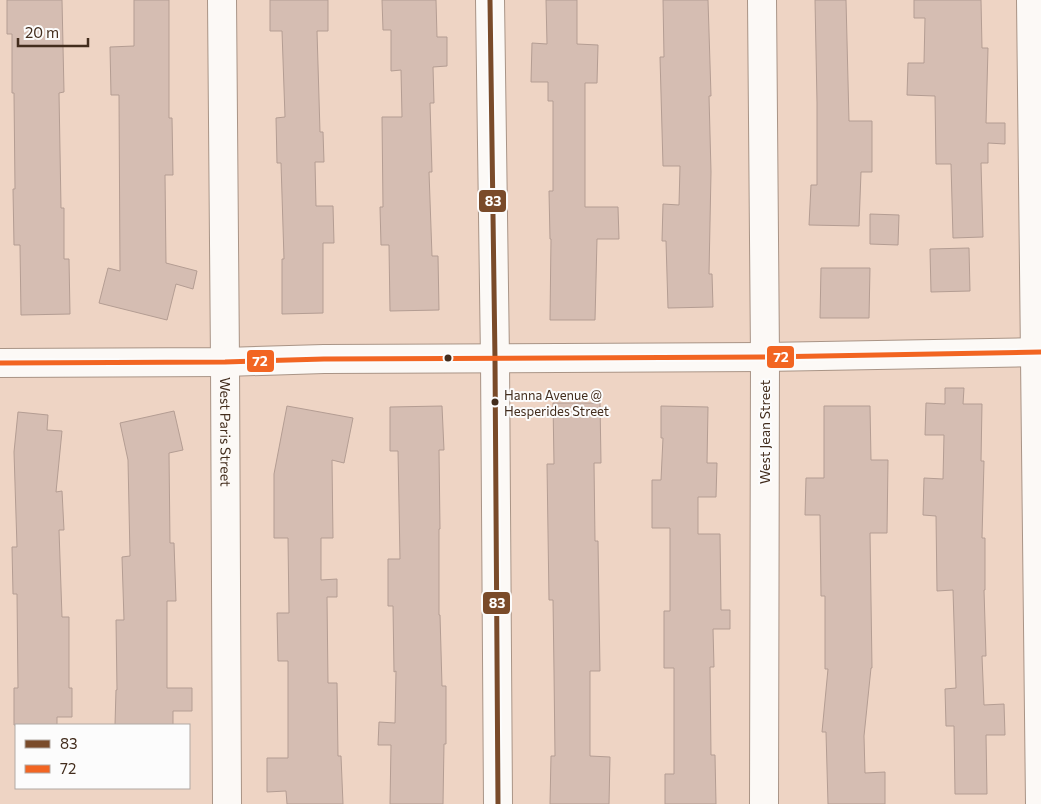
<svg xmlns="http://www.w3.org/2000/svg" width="1041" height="804" font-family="Commissioner,sans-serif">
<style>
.building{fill:#d5bdb2;stroke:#b49d93}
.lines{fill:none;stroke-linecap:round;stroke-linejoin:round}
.minor-casing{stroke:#a99486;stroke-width:30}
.minor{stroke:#fcf9f6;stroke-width:28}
.bus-1-casing{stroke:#fcfcfc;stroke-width:9}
.bus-2-casing{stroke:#fcfcfc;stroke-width:9}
.bus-1{stroke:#7a4b2a;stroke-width:5}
.bus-2{stroke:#f26522;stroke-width:5}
.bus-dot{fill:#432d1d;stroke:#fcfcfc;stroke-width:2}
.labels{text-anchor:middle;stroke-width:4;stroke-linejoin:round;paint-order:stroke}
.bus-label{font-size:13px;fill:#432d1d;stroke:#fcfcfc;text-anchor:start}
.street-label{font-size:14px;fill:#432d1d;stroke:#fcfcfc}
.line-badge{stroke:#fcfcfc;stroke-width:2}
.badge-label{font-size:14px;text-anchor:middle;font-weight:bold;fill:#fff}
</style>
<rect width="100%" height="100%" fill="#eed4c4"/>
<g class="building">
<polygon points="7,0 62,0 64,92 59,93 61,208 64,208 64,259 69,259 70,314 21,315 20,245 14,245 13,189 15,189 14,93 12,93 12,34 7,34"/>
<polygon points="134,0 169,0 169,118 172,118 173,175 165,175 166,263 197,271 193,289 176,284 167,320 99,303 108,268 120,271 119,95 111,95 110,47 134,46"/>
<polygon points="270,0 328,0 328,31 317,31 320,132 323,132 324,162 315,162 316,206 333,206 334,243 323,243 323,313 282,314 282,259 284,259 281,163 277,163 276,118 285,117 282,31 270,31"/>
<polygon points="382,0 436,0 437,37 447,37 447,66 433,67 434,103 430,103 432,172 429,172 432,256 438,256 439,310 390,311 389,245 381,245 380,207 383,207 382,117 402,117 401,70 391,71 391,30 383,30"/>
<polygon points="546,0 577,0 577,44 598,45 597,83 585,83 585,207 618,207 619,239 597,239 595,320 550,320 551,239 550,239 549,191 553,191 553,101 548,101 548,82 531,82 532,43 547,44"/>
<polygon points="663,0 708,0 711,96 709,96 711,172 709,274 712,274 713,307 668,308 666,241 662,241 663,204 679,205 680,166 663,166 660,57 664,57"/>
<polygon points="815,0 846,0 849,121 872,121 872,172 861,172 859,226 809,225 811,185 817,185 817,103"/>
<polygon points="914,0 981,0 982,48 988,48 986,123 1005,123 1005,144 988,143 988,163 981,163 983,237 953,238 951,164 936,164 935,96 907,95 908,63 924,63 925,18 914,18"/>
<polygon points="870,214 899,215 898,245 870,244"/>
<polygon points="969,248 970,291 931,292 930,249"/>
<polygon points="821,268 870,268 869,318 820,318"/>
<polygon points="945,388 964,388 963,404 982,404 981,461 984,461 982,538 985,538 985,590 984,590 986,656 982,656 984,705 1004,704 1005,735 986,735 987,794 955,794 954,726 946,726 945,689 956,688 953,590 937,591 936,516 923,515 924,478 943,479 944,435 925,435 926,403 945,404"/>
<polygon points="553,403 600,403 601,463 594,463 595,541 598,541 600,671 590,671 590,756 610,757 609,804 550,804 551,756 555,756 554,671 553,600 549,600 547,464 554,464"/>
<polygon points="287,406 353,418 344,463 332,460 333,538 321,538 321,580 337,579 337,597 327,597 328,683 337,683 338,756 341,756 343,804 287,804 286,791 267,792 267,758 288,758 288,661 278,661 277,613 289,613 288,538 274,538 274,474"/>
<polygon points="442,406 444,450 439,450 440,529 439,529 439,615 440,615 442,686 446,686 446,744 444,744 443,804 390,804 391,745 378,745 379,722 395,723 396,671 394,672 393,606 388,606 388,559 400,559 398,451 390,451 390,407"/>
<polygon points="661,406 708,407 707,463 717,463 716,497 698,497 698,534 720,534 721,610 730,610 730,629 713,629 714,667 710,667 711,755 715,755 716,804 665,804 665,774 674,774 674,668 664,668 664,611 670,611 670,528 652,528 652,480 661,480 663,438 661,438"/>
<polygon points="824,406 870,406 871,460 888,460 887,533 870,533 872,668 871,668 864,736 865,773 885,772 885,804 828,804 826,732 822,732 828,669 825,669 825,596 821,596 820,515 805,515 806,478 824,478"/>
<polygon points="174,411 183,450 169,453 170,543 174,543 176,601 167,601 167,688 192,688 192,711 173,711 173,725 115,725 116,690 117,690 116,620 124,620 122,557 130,556 128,460 120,423"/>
<polygon points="18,412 48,415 47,430 62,431 56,492 62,491 64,530 59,530 62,617 69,617 69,688 72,688 72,717 57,717 57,725 14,725 14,688 18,688 17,594 13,594 12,547 17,547 14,452"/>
</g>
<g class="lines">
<defs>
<g id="minor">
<path id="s1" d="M222,0L225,362L227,804"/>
<polyline points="490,0 495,359 498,804"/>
<polyline points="762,0 765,357 764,804"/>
<polyline points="1031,0 1040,804"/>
<polyline points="0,363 225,362 324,359 765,357 1041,352"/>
</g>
</defs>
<use href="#minor" class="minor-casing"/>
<use href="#minor" class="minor"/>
<defs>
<polyline id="bus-1" points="490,0 495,359 498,804"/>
<polyline id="bus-2" points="0,363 225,362 324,359 765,357 1041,352"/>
</defs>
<use href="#bus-1" class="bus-1-casing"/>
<use href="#bus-2" class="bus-2-casing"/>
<use href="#bus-1" class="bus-1"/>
<use href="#bus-2" class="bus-2"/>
</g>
<g class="bus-dot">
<circle cx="448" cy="358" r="4.5"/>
<circle cx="495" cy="402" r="4.5"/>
</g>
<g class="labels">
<g class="bus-label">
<text x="504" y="400">Hanna Avenue @<tspan x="504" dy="16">Hesperides Street</tspan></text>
</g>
<g class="street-label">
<text dy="5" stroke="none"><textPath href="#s1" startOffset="432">West Paris Street</textPath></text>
<text transform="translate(765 432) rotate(-90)" y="5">West Jean Street</text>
</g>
</g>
<g class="line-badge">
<rect x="478" y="189" width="29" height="24" rx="5" fill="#7a4b2a"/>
<rect x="766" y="345" width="29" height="24" rx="5" fill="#f26522"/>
<rect x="246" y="349" width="29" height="24" rx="5" fill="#f26522"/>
<rect x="482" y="591" width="29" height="24" rx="5" fill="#7a4b2a"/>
</g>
<g class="badge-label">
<text x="493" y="206">83</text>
<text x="781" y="362">72</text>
<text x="260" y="366">72</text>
<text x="497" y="608">83</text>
</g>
<rect x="15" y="724" width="175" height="65" fill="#fcfcfc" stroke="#b2a9a3"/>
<rect x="25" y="740" width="25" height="8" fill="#7a4b2a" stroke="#b2a9a3"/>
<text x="60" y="749" font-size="15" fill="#432d1d">83</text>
<rect x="25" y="765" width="25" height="8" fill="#f26522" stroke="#b2a9a3"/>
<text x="60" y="774" font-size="15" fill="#432d1d">72</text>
<path d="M18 38v8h70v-8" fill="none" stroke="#432d1d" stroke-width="2.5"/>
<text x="25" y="38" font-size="15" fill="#432d1d" stroke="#fcfcfc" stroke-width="4" paint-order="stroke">20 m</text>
</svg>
